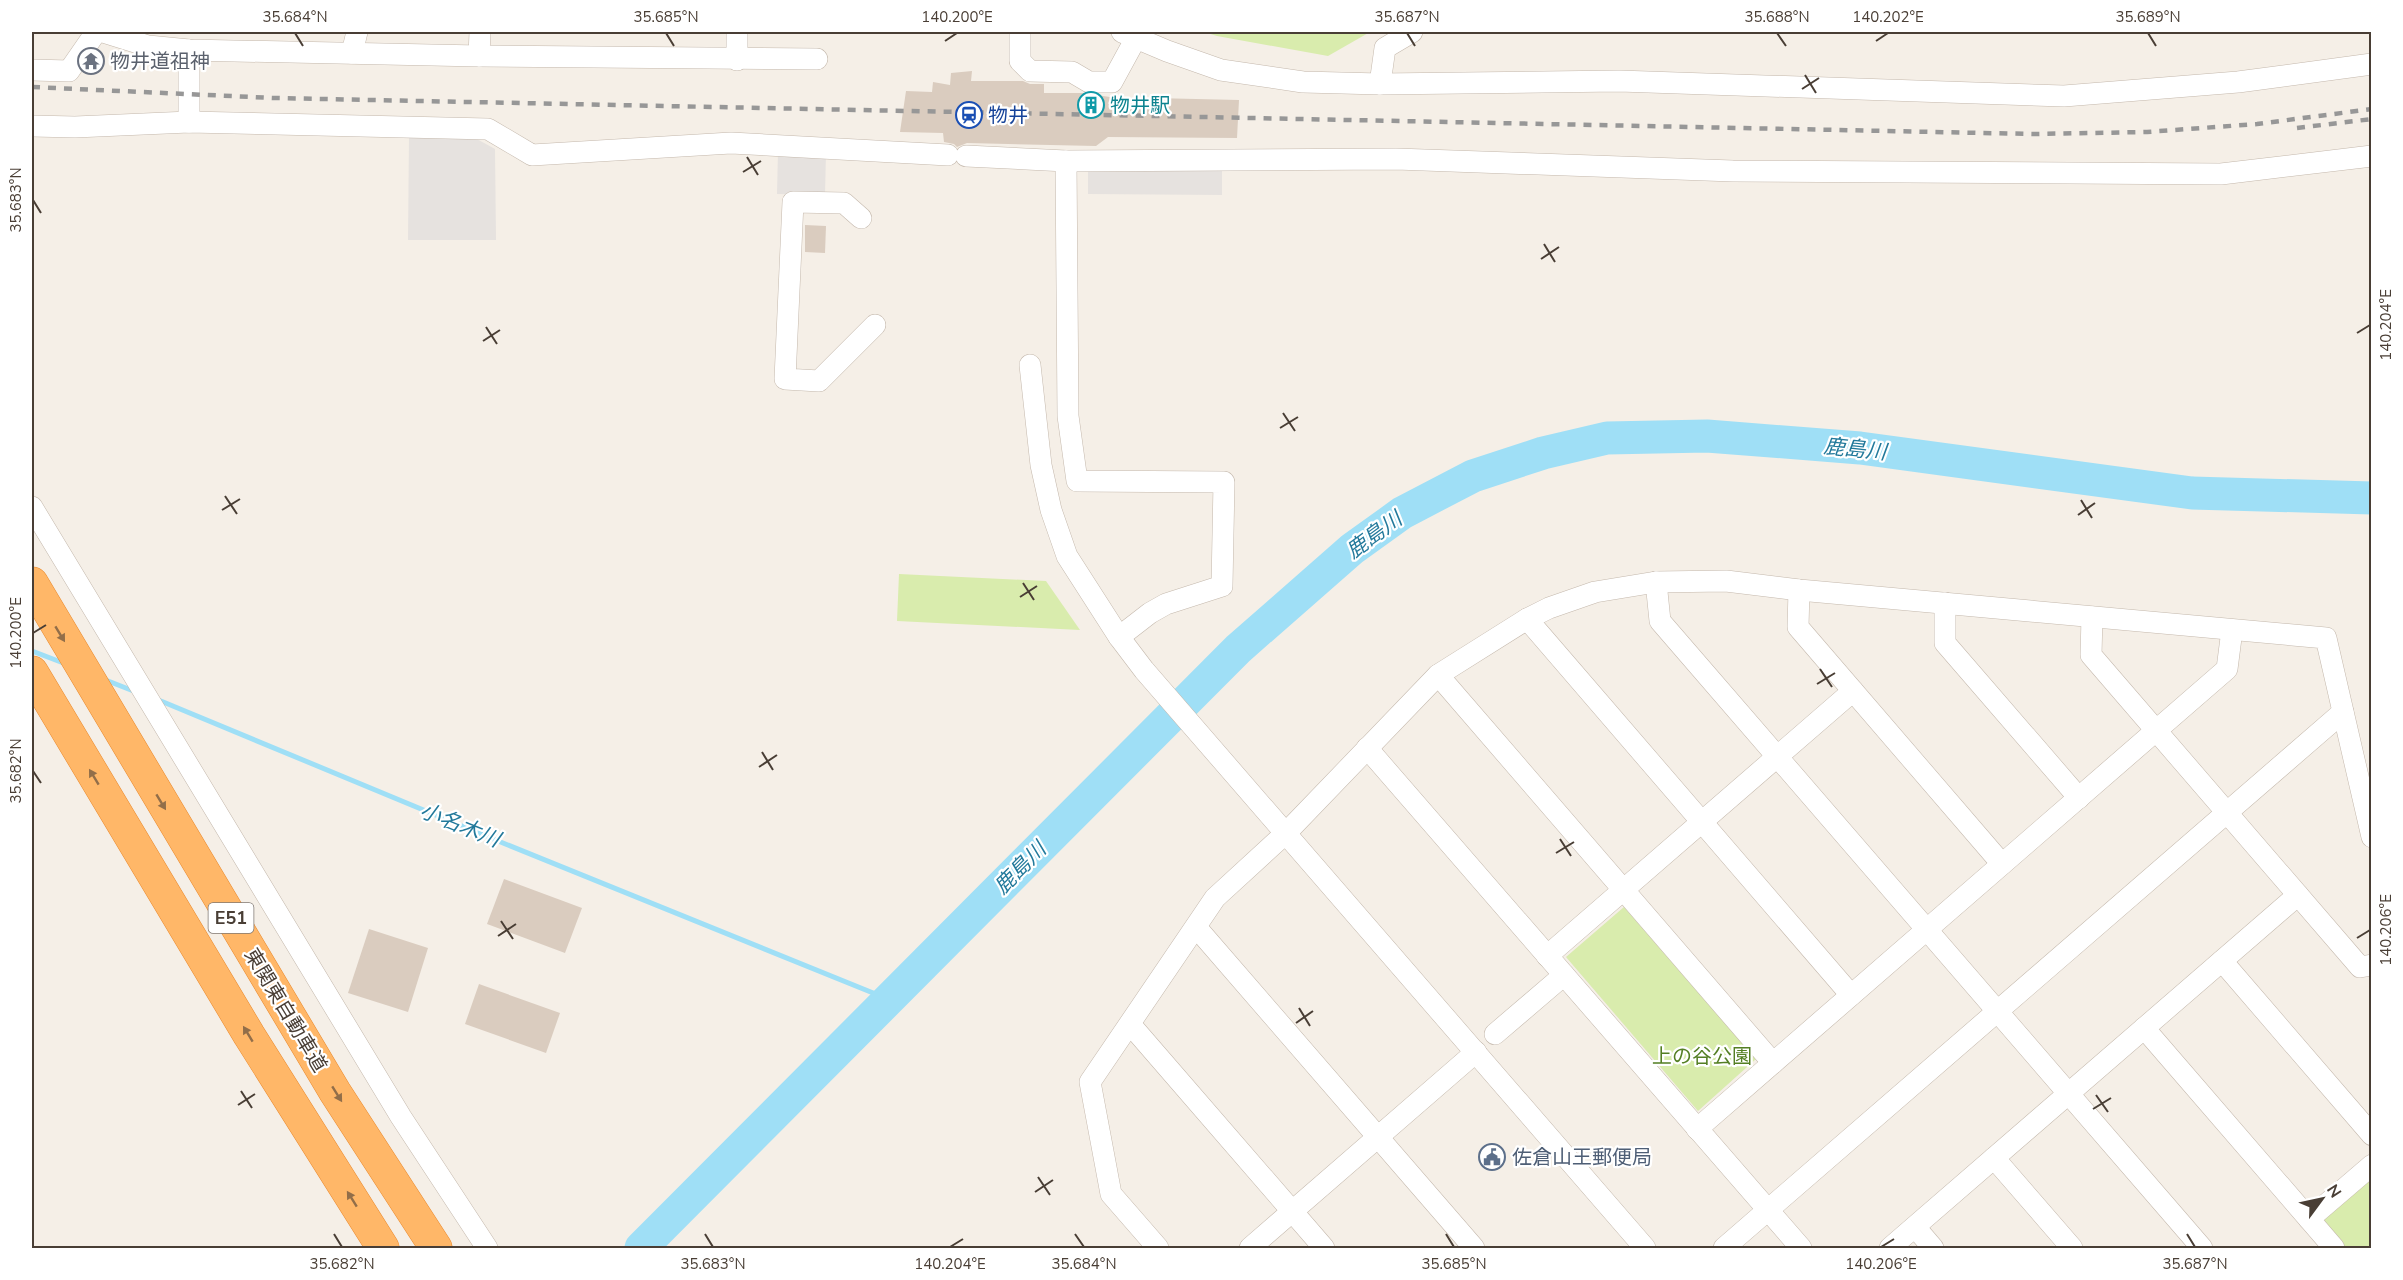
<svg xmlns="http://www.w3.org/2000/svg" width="2403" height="1280" font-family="'Nunito Sans','Noto Sans JP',sans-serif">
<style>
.green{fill:#d9ecad}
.parking{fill:#e6e2df}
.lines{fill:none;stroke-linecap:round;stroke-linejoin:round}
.stream{stroke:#9fdff6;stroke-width:5}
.river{stroke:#9fdff6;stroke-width:33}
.building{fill:#daccbf}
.minor-casing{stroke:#c4b8ac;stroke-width:22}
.highway-casing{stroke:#e9892d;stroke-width:33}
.minor{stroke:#fff;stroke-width:21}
.highway{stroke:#ffb768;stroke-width:32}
.rail{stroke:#979797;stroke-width:4.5;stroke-dasharray:8 8;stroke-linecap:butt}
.oneway{fill:#926e49}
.ticks{fill:none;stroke:#493e35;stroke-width:2}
.labels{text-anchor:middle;stroke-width:4.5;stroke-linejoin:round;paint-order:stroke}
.shield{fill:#fff;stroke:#807872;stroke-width:1.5}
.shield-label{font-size:18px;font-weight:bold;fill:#493e35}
.worship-label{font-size:20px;fill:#5b616d;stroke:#fff;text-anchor:start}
.culture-label{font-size:20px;fill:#0d838f;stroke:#fff;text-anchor:start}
.transit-label{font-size:20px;fill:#164399;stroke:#fff;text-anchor:start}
.street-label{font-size:20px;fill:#493e35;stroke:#fff}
.park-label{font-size:20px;fill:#547f24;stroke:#fff}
.service-label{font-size:20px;fill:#4e5e75;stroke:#fff;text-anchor:start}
.water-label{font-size:21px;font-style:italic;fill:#22799b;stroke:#fff}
.neatline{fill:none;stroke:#493e35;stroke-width:2}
.ticks-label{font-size:15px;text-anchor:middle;fill:#493e35}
</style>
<rect width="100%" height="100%" fill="#f5efe7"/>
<g class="green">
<polygon points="1204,32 1370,32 1328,56 1217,36"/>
<polygon points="899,574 1046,581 1080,630 897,621"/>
<polygon points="1624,907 1756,1059 1698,1111 1566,957"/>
<polygon points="2371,1175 2371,1248 2343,1248 2320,1221"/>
</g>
<g class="parking">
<polygon points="409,135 475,138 495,149 496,240 408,240"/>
<polygon points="778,151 826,153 825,195 777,194"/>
<polygon points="1222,166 1222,195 1088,194 1088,168"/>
</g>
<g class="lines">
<g class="stream">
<polyline points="32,651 66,664"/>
<polyline points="103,679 136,692"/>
<polyline points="156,699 503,843 888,999"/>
</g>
<polyline class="river" points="641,1248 1238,649 1352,549 1402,513 1473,476 1543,453 1607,438 1707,436 1860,448 2192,493 2372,498"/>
</g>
<g class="building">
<polygon points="972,71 971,81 1023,81 1030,84 1044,84 1044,93 1082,93 1110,97 1239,100 1237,138 1108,137 1096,146 967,143 957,147 954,144 944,142 943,133 900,132 906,91 932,92 933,82 950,85 951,73"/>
<polygon points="805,225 826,226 825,253 805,252"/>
<polygon points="504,879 582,908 565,953 487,924"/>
<polygon points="369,929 428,948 408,1012 348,993"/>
<polygon points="479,984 560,1013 546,1053 465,1024"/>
</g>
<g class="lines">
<defs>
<g id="minor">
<polyline points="103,32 148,46 189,50 479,56 817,59"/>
<polyline points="1020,32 1020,61 1030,71 1072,72 1089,82 1112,82 1136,38"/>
<polyline points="1122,32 1167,51 1221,70 1303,82 1380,84 1619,81 2064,96 2238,82 2372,64"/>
<polyline points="352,53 357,32"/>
<polyline points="479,56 480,32"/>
<polyline points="737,60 737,32"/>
<polyline points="32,70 69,71 96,32"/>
<polyline points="1380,84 1385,48 1412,32"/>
<polyline points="189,122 189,50"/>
<polyline points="32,126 75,127 189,122 488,129 532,155 731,143 948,155"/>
<polyline points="966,156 1066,161 1396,159 1733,171 2221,174 2372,156"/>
<polyline points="1066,161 1068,416 1077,481 1224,482 1222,586 1166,604 1150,613 1119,637"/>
<polyline points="861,218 844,203 793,202 785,379 819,381 875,325"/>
<polyline points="1030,365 1041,465 1051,510 1067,556 1119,637 1144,670 1645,1248"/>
<polyline points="32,507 401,1117 487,1248"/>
<polyline points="1656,582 1660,621 2202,1248"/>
<polyline points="1799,590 1798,627 2002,864"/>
<polyline points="1945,603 1945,643 2079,798"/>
<polyline points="2092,617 2091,655 2360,967 2372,965"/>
<polyline points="1527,619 1851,995"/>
<polyline points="1438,675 1773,1063"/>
<polyline points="1367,748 1801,1248"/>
<polyline points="1196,927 1474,1248"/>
<polyline points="1547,956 1853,691"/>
<polyline points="2222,961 2372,1135"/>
<polyline points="1130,1024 1324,1248"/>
<polyline points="2144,1028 2334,1248"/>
<polyline points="1495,1034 1564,975"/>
<polyline points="1697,1129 2227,669 2232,630"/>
<polyline points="1994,1158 2072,1248"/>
<polyline points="2309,1219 2372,1165"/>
<polyline points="1915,1227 1933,1248"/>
<polyline points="1158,1248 1111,1194 1090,1082 1215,898 1287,832 1438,675 1527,619 1549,608 1595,592 1656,582 1726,581 1799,590 2326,638 2372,837"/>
<polyline points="1250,1248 1476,1052"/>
<polyline points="1724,1248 2343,712"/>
<polyline points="1890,1248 2298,895"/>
</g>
<g id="highway">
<polyline points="32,583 335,1092 436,1248"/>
<polyline points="32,672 249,1035 383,1248"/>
</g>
</defs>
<use href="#minor" class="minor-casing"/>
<use href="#highway" class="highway-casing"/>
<use href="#minor" class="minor"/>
<use href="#highway" class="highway"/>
<g class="rail">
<polyline points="32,87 274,98 2034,134 2147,132 2257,124 2372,109"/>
<polyline points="2297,128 2372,119"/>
</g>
</g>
<defs><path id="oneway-solid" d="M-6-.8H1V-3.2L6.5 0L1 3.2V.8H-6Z" transform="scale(1.5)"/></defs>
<g class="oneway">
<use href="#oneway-solid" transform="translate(60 634) rotate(59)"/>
<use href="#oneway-solid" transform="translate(94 777) rotate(-121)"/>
<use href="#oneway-solid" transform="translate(161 802) rotate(59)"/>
<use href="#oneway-solid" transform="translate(248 1034) rotate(-121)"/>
<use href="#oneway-solid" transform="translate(337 1094) rotate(58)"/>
<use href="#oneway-solid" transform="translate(352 1199) rotate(-122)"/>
</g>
<path class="ticks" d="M295,33L303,46M666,33L674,46M1407,33L1415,46M1777,33L1786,46M2148,33L2156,46M945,41L957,33M1876,41L1888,33M1805,75L1816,93M1802,89L1819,78M747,157L758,175M743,172L761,161M33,200L41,213M1544,244L1555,262M1541,259L1559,247M486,327L497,344M2357,333L2370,325M483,341L500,330M1283,413L1295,431M1280,428L1298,417M225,496L237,514M2081,500L2092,518M222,510L240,499M2078,515L2095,503M1023,583L1034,600M1020,597L1037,586M33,633L46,625M1820,669L1832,687M1817,684L1835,673M762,752L773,770M759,767L777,755M33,771L41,783M1560,839L1571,856M1556,853L1574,842M501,921L513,939M498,936L516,924M2357,938L2370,930M1299,1008L1310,1026M1296,1023L1313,1011M241,1091L252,1108M2096,1095L2108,1112M238,1105L255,1094M2093,1109L2111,1098M1038,1177L1050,1195M1035,1192L1053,1180M334,1234L342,1247M705,1234L713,1247M1075,1234L1084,1247M1446,1234L1454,1247M2187,1234L2195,1247M950,1247L963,1239M1881,1247L1894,1239"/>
<defs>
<symbol id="temple-ring" viewBox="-11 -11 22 22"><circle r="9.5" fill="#fff" stroke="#6b7280" stroke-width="1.5"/><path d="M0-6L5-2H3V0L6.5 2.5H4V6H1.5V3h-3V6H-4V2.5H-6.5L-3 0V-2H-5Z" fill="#6b7280"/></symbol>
<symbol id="building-ring" viewBox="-11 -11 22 22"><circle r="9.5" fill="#fff" stroke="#0f9aa8" stroke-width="1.5"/><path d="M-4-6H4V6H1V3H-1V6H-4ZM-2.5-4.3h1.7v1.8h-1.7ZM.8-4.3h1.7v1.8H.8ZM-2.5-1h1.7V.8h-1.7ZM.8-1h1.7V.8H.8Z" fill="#0f9aa8"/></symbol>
<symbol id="station-ring" viewBox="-11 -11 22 22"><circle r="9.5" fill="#fff" stroke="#1a4fb4" stroke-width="1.5"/><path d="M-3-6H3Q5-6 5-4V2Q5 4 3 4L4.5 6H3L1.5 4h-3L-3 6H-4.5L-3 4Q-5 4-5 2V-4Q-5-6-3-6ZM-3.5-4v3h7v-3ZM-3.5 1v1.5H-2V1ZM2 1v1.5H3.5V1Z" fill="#1a4fb4"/></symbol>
<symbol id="civic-ring" viewBox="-11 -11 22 22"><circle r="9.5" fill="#fff" stroke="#5c6f8a" stroke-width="1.5"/><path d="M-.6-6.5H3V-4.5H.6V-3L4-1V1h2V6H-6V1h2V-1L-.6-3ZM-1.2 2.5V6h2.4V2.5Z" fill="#5c6f8a"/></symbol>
</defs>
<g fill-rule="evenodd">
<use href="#temple-ring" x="76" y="46" width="30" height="30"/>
<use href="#building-ring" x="1076" y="90" width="30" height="30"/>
<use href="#station-ring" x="954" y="100" width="30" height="30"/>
<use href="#civic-ring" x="1477" y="1142" width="30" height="30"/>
</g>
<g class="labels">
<rect class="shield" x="208.5" y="903" width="45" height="30" rx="4.5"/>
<g class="shield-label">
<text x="231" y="924">E51</text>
</g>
<g class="worship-label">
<text x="110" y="68">物井道祖神</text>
</g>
<g class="culture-label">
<text x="1110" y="112">物井駅</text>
</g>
<g class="transit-label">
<text x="988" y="122">物井</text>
</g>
<g class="street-label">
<text transform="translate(286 1010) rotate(59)" y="7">東関東自動車道</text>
</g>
<g class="park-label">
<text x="1702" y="1063">上の谷公園</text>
</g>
<g class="service-label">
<text x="1512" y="1164">佐倉山王郵便局</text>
</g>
<g class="water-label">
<text transform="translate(1855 449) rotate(6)" y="7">鹿島川</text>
<text transform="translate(1374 535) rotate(-36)" y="7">鹿島川</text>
<text transform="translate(460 825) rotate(22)" y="7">小名木川</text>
<text transform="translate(1020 868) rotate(-45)" y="7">鹿島川</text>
</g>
</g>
<rect width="2403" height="1280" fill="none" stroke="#ffffff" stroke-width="66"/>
<g transform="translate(2322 1199) rotate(57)" stroke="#ffffff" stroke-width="4.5" paint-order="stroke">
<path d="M0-4.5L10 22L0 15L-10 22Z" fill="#493e35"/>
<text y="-9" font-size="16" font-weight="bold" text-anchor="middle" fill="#493e35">N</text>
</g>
<rect x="33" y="33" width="2337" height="1214" class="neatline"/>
<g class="ticks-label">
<text x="295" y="22">35.684°N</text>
<text x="666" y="22">35.685°N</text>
<text x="957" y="22">140.200°E</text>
<text x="1407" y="22">35.687°N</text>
<text x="1777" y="22">35.688°N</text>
<text x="1888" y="22">140.202°E</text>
<text x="2148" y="22">35.689°N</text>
<text transform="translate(16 200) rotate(-90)" y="5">35.683°N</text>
<text transform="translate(2386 325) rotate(-90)" y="5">140.204°E</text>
<text transform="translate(16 633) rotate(-90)" y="5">140.200°E</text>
<text transform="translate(16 771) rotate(-90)" y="5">35.682°N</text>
<text transform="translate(2386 930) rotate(-90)" y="5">140.206°E</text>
<text x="342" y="1269">35.682°N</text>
<text x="713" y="1269">35.683°N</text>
<text x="950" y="1269">140.204°E</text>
<text x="1084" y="1269">35.684°N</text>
<text x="1454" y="1269">35.685°N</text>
<text x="1881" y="1269">140.206°E</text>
<text x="2195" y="1269">35.687°N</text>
</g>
</svg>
